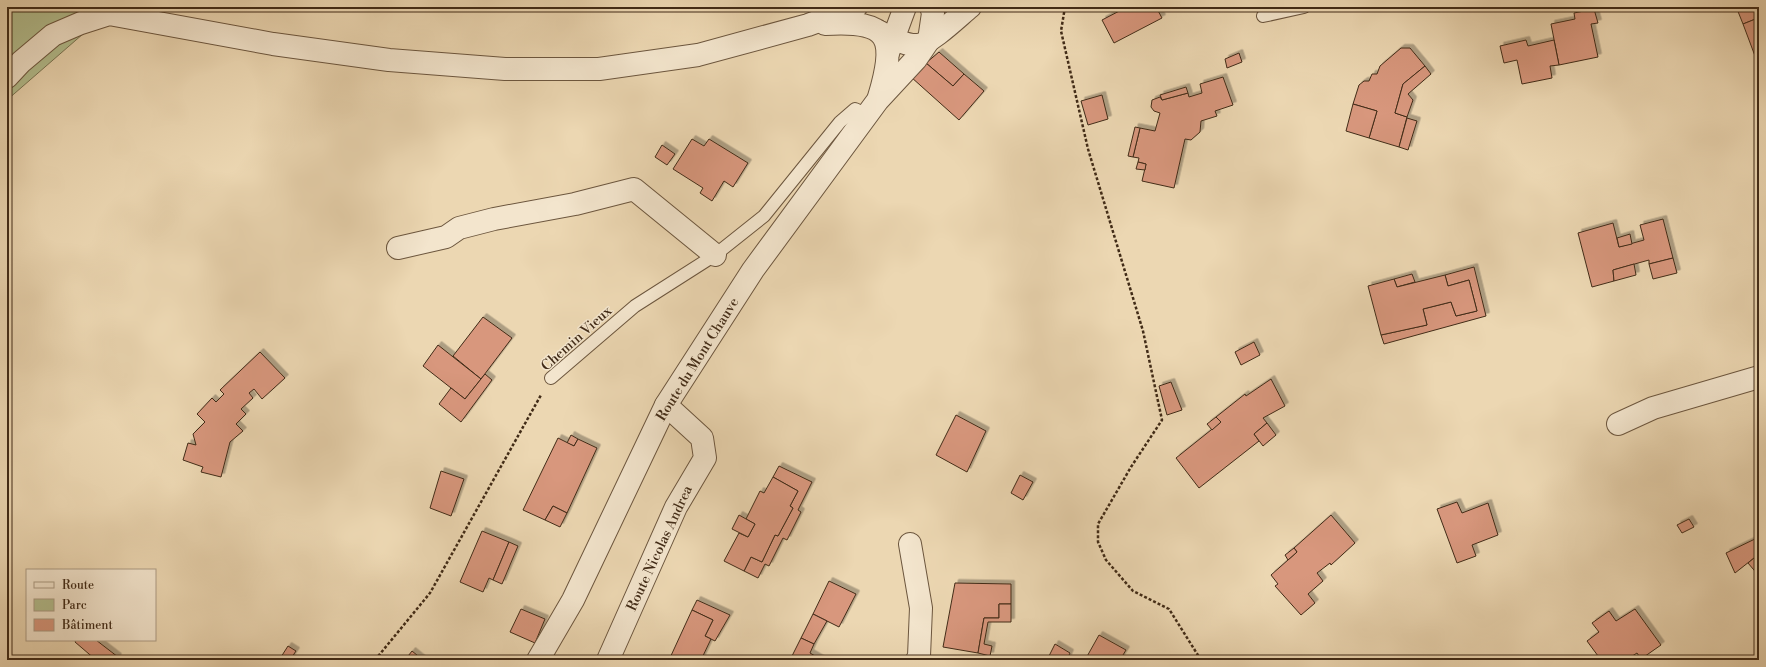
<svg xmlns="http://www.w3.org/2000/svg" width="1766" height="667" font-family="'Libre Bodoni',serif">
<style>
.green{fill:#b4bf8f;stroke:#7a7553}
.building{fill:#d8977d;stroke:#412b17;filter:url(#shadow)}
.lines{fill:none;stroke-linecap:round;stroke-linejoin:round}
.service-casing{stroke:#6c563e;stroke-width:14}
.minor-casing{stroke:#6c563e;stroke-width:24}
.tertiary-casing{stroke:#6c563e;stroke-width:24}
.path{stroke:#412b17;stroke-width:2.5;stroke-dasharray:3 2;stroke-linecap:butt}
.service{stroke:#f3e5cd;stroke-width:12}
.minor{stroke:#f3e5cd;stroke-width:22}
.tertiary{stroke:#f3e5cd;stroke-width:22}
.labels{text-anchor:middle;stroke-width:3;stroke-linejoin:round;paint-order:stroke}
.street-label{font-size:14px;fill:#412b17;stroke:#f3e5cd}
</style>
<defs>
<filter id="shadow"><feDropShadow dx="3.5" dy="-3.5" stdDeviation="0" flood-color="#0004"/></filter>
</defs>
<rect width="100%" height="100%" fill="#ecd7b2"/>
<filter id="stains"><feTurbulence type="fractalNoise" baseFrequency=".005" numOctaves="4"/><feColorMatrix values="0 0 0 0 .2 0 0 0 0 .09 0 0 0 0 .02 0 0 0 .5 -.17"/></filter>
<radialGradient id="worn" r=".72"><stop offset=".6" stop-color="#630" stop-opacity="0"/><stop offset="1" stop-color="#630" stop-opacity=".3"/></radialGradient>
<polygon class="green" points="7,7 114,7 7,100"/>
<g class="building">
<polygon points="1127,7 1156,7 1162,18 1114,43 1102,20"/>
<polygon points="1743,7 1754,7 1758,18 1743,24 1737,9"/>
<polygon points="1594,9 1598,23 1591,24 1598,57 1559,65 1551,24 1575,19 1574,13"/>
<polygon points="1758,18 1759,55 1755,56 1743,24"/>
<polygon points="1526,40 1528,46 1554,40 1559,65 1550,66 1552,78 1522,84 1517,60 1504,63 1500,46"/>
<polygon points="1401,48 1410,48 1425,66 1403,84 1395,113 1407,117 1399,147 1369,138 1377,111 1353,104 1359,85 1364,81 1369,81 1372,74 1377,74 1380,66"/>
<polygon points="939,52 964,74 953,86 926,63"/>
<polygon points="1239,53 1242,62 1227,68 1225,59"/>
<polygon points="926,63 953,86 964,74 984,91 959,120 911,77"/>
<polygon points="1425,66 1431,74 1408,94 1413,100 1407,117 1395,113 1403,84"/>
<polygon points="1223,77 1233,105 1215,111 1217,116 1201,121 1200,132 1191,140 1185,139 1174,188 1142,181 1146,164 1138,162 1139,158 1133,157 1140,128 1155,131 1160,113 1154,111 1151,107 1152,100 1160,97 1162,100 1188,93 1189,97 1202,93 1200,84"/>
<polygon points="1186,87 1188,93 1162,100 1160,95"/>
<polygon points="1102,95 1108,119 1088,125 1081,101"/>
<polygon points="1353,104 1377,111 1369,138 1346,131"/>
<polygon points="1407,118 1417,121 1408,150 1399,147"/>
<polygon points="1135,127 1140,128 1133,157 1128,156"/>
<polygon points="692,139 704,146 709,139 748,163 733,187 724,181 712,201 700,193 703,188 673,169"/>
<polygon points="662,145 675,154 667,165 655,157"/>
<polygon points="1138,162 1146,164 1145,170 1136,169"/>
<polygon points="1663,219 1673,258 1649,264 1649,260 1613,270 1614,281 1592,287 1578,233 1613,223 1619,247 1644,240 1640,225"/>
<polygon points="1630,234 1632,244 1619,247 1617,238"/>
<polygon points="1673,258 1677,273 1653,279 1649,264"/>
<polygon points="1634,264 1636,275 1614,281 1613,270"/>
<polygon points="1474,267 1486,316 1384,344 1381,335 1427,325 1423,309 1451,302 1456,316 1477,311 1469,280 1448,286 1445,275"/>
<polygon points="1412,274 1415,282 1397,287 1394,279"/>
<polygon points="1445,275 1448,286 1469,280 1477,311 1456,316 1451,302 1423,309 1427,325 1381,335 1368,286 1394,279 1397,287"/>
<polygon points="483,317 512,338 481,379 453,356"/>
<polygon points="1254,342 1260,355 1241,365 1235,352"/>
<polygon points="438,345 481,379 465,399 423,366"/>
<polygon points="260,352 285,378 262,399 254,389 249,393 253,398 241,409 246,414 236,424 243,431 230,442 221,477 201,472 203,467 183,460 188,443 196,445 193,434 205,422 197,414 212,398 216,402 224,394 220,390"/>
<polygon points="485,374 492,380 461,422 439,404 451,388 465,399"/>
<polygon points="1271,379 1285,406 1263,418 1267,423 1254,434 1259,441 1199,488 1176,458 1221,422 1216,417 1245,394 1246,396"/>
<polygon points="1171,382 1182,410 1167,415 1159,386"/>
<polygon points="956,415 986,431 967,472 936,455"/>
<polygon points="1216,417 1221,422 1212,430 1207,424"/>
<polygon points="1267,423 1276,435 1263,446 1254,434"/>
<polygon points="571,435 578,439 574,446 567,443"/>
<polygon points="558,438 574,446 578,439 597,448 567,513 553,506 545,520 523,510"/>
<polygon points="779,466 812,482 798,510 801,512 787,540 783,538 769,566 765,564 758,578 744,571 751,557 762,562 775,535 778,536 793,508 790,506 798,491 773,477"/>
<polygon points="441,471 464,479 451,516 430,508"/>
<polygon points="1020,475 1033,482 1023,500 1011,493"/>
<polygon points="773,477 798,491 790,506 793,508 778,536 775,535 762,562 751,557 744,571 724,561 739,533 748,537 755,524 746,519 760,491 764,493"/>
<polygon points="1457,502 1462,513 1488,503 1498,535 1472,545 1476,556 1457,563 1437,509"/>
<polygon points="553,506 567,513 560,527 545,520"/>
<polygon points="739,515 755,524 748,537 732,529"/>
<polygon points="1331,515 1355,543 1331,565 1330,563 1317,573 1323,581 1308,594 1315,603 1301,615 1275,586 1278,584 1271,575 1297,552 1294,548"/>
<polygon points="1689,519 1694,527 1682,533 1677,525"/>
<polygon points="482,531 509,542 493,580 489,578 483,592 460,582"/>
<polygon points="1759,537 1759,554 1735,573 1726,553"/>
<polygon points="509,542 518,546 502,584 493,580"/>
<polygon points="1294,548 1297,552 1288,560 1285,555"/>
<polygon points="1759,554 1759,576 1748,563"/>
<polygon points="829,581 856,594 839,627 813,614"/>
<polygon points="955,583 1011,584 1011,604 999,604 999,618 984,618 978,653 943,647"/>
<polygon points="697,600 730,615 715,641 705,636 713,620 692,610"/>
<polygon points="999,604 1011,604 1011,622 988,622 984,644 992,646 990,656 978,653 984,618 999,618"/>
<polygon points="521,609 545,619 535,643 510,632"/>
<polygon points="1635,609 1661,645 1641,659 1637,653 1626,660 1601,660 1587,641 1599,632 1592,623 1609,611 1616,621"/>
<polygon points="692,610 713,620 705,636 711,639 701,660 669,660"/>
<polygon points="813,614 827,621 814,644 801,638"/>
<polygon points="1099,635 1126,650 1120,660 1085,660"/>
<polygon points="801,638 814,644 810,653 822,660 790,660"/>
<polygon points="76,640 96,640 118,657 116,660 96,660 75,642"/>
<polygon points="1055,644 1070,653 1067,660 1047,660"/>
<polygon points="288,646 296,651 290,660 286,660 281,657"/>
<polygon points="412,651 423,660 405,660"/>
</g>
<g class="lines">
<defs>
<g id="service">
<polyline points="1263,16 1304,7"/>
<polyline points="551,378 635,306 715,255 764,216 840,122 855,109 868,115"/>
</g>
<g id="minor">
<path d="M880,32C889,37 907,46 918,45C930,44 960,15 970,7"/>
<polyline points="888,53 905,7"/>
<polyline points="398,248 446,237 459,228 494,219 575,204 634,189 715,255"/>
<polyline points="1618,424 1653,408 1759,377"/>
<polyline points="910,544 921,608 919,656 917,660"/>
<polyline points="608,660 676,507 705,458 702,438 666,405"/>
</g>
<g id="tertiary">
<path d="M825,24C890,20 897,37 879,97"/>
<polyline points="7,77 21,62 53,35 81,23 109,14 273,44 389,60 505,69 599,69 698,55 808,25 856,7"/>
<polyline points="538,660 573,600 666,405 753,270 878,100 916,59 929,40 933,13 931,7"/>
</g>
</defs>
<use href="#service" class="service-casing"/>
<use href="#minor" class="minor-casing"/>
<use href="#tertiary" class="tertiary-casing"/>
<g class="path">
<polyline points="1065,7 1061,31 1088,149 1143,331 1162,420 1131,467 1098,524 1098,542 1106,560 1133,591 1169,609 1201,660"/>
<polyline points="375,660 430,593 541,395"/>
</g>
<use href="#service" class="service"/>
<use href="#minor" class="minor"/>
<use href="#tertiary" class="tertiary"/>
</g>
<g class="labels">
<g class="street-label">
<text transform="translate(576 338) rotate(-42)" y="5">Chemin Vieux</text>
<text transform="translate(697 359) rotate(-58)" y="5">Route du Mont Chauve</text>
<text transform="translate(659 548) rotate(-65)" y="5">Route Nicolas Andrea</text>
</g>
</g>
<rect width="1766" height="667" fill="none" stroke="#ecd7b2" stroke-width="24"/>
<rect x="8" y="8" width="1750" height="651" fill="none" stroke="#412b17" stroke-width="2"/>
<rect x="12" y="12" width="1742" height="643" fill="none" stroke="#412b17"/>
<rect x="26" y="569" width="130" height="72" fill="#f3e5cd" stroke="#ac9b84"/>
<rect x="34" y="582" width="20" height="6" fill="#f3e5cd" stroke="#ac9b84"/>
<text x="62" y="589" font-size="12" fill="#412b17">Route</text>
<rect x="34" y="599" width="20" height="12" fill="#b4bf8f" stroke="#ac9b84"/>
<text x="62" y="609" font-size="12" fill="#412b17">Parc</text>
<rect x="34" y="619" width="20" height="12" fill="#d8977d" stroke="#ac9b84"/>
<text x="62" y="629" font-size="12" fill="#412b17">Bâtiment</text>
<rect width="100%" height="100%" filter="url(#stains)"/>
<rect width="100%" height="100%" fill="url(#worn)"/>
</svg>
